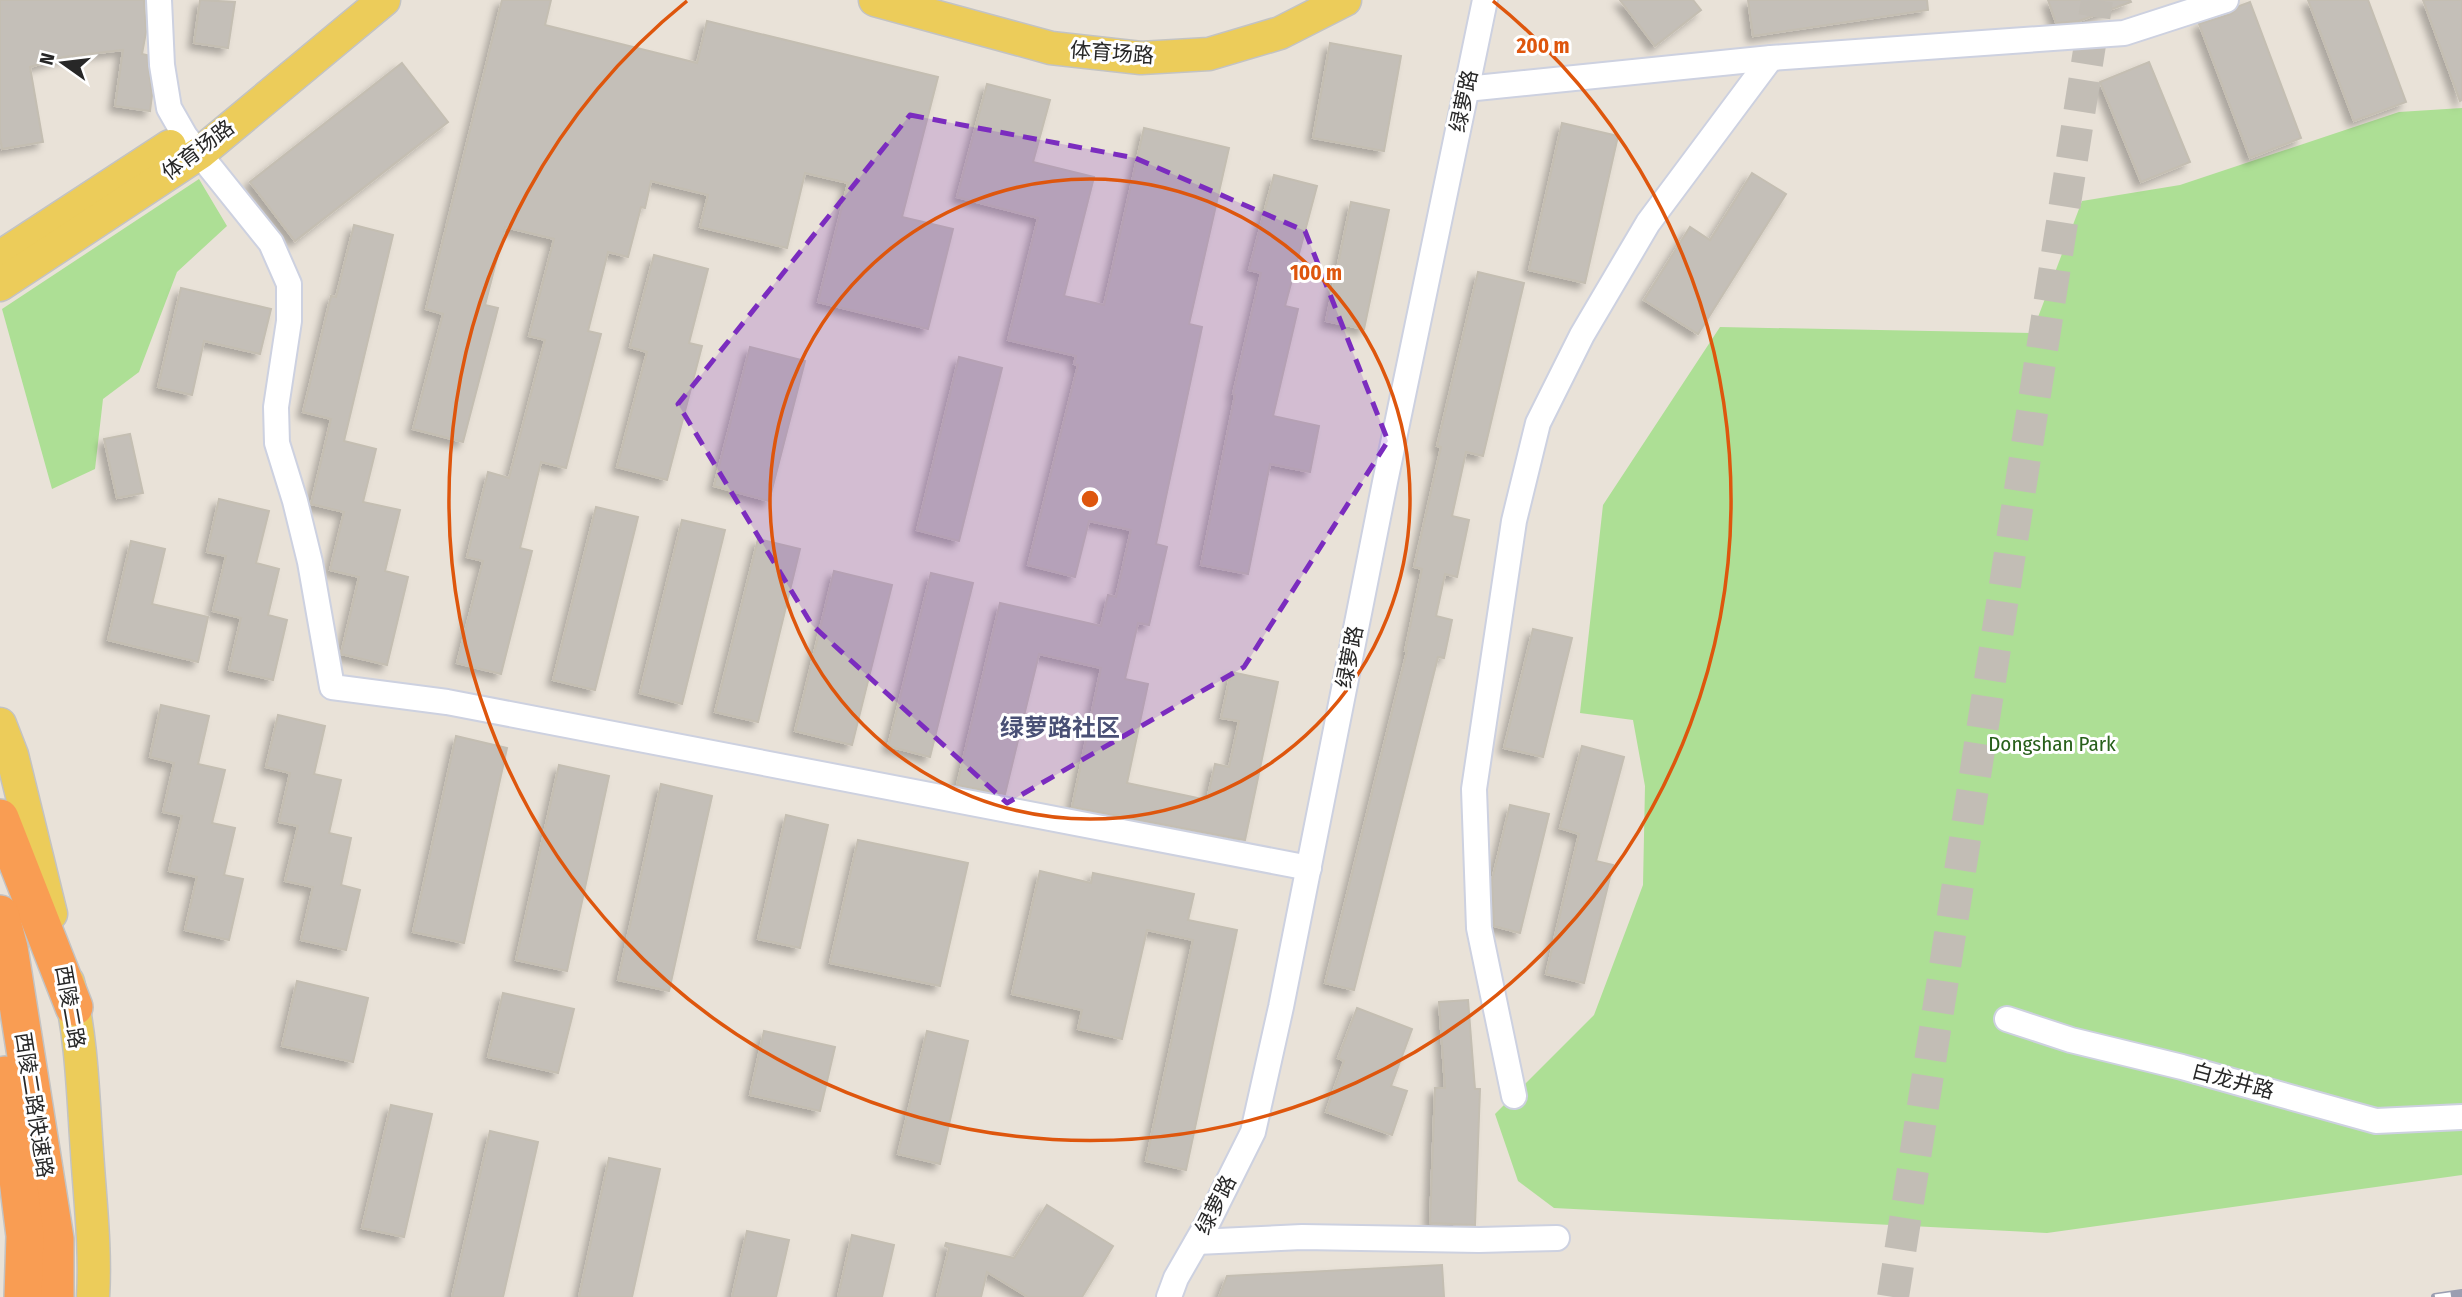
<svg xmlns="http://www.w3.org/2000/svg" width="2462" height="1297" font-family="'Fira Sans Condensed','Noto Sans SC',sans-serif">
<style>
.green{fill:#addf95}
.building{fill:#c4bfb8;stroke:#c4beb2;stroke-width:2;filter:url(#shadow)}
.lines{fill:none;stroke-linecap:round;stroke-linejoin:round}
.major-tunnel{stroke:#c2bdb5;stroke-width:32;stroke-dasharray:32 16;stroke-linecap:butt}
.minor-casing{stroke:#cdd1e0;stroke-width:28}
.major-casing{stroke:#c3c3c3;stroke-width:35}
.highway-casing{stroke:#c3c3c3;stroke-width:40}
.minor{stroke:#fff;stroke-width:24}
.major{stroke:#eccc5a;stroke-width:32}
.highway{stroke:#f99d53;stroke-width:37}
.rail-casing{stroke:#9b9eb1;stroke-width:8}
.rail{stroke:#fff;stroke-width:5;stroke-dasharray:16;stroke-linecap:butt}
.marked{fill:#7b2cbf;fill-opacity:0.2;stroke:#7b2cbf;stroke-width:5;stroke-dasharray:14 9;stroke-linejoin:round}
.ring{fill:none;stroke:#de560d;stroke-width:3.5}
.labels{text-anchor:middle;stroke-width:6;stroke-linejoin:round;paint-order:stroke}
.street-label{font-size:21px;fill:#272727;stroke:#fff}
.park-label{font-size:21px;fill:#28601b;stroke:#fff}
.quarter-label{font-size:24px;font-weight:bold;fill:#495075;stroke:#fff}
.centre{fill:#de560d;stroke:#fff;stroke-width:3.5}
.ring-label{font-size:21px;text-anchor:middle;font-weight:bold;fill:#de560d;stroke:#fff;stroke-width:6;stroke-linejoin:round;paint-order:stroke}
</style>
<defs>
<filter id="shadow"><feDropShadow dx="-5.5" dy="5.5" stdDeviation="3.5" flood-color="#0004"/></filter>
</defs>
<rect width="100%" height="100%" fill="#e9e2d8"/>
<g class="green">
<polygon points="2462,108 2462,1175 2047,1233 1554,1208 1518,1181 1495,1114 1594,1015 1643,885 1645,786 1633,720 1580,713 1603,505 1720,327 2032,333 2082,201 2180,185 2399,112"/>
<polygon points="199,179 227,226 177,272 139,372 103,399 95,469 52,489 2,309"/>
</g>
<g class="building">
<polygon points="0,0 144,0 146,32 142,54 147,55 152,95 150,111 115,106 123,50 64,57 30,67 43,142 2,149 0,138"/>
<polygon points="200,0 235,2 228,48 194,43"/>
<polygon points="502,0 551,0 545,25 697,63 707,21 938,77 902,217 953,229 928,329 818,302 848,183 805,173 787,248 700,227 708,195 651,181 645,208 641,207 628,257 608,252 588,331 601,334 566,468 541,462 520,548 532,551 501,674 457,663 483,561 467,557 488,472 509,478 545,340 529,336 554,239 505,227 485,305 498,308 463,442 413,429 443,314 426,309"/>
<polygon points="1620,0 1693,0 1701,10 1655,46"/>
<polygon points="1748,0 1927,0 1928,10 1753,36"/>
<polygon points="2048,0 2130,0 2131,2 2079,21 2056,23"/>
<polygon points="2308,0 2368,0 2406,102 2354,121"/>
<polygon points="2423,0 2462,0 2462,100 2460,101"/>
<polygon points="2250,2 2301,138 2250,158 2199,24 2231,14 2239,6"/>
<polygon points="1330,43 1401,56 1384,151 1313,138"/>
<polygon points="2149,62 2190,162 2141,182 2100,82"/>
<polygon points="402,63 448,122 295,241 250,182"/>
<polygon points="987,84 1050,100 1033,162 1094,177 1064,296 1104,305 1144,128 1229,148 1189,324 1202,327 1156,544 1167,547 1149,625 1138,623 1125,679 1148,684 1127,783 1207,800 1215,764 1229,767 1239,721 1221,718 1231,672 1278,682 1245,840 1072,807 1101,668 1039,654 1005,794 957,785 1000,603 1101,626 1108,595 1116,597 1131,530 1089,521 1075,577 1028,565 1078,365 1074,364 1076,356 1008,340 1038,218 957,197"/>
<polygon points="1562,123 1618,136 1585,283 1529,270"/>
<polygon points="1752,173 1786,194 1698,334 1644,300 1690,227 1710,240"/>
<polygon points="1274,175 1317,186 1285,306 1298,309 1273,416 1319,426 1310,472 1270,464 1248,574 1201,565 1235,395 1233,394 1261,273 1249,270"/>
<polygon points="1351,202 1389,210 1364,329 1326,321"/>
<polygon points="354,225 393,235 344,441 376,449 363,502 400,510 385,571 408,577 387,665 341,654 359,577 330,570 344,512 311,504 331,419 303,412 331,296 336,297"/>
<polygon points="654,255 708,269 689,343 702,346 667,480 617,467 647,352 630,347"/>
<polygon points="1478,272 1524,283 1483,456 1466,452 1452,516 1469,520 1457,577 1445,574 1436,616 1452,620 1444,658 1438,657 1354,990 1325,983 1407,651 1405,651 1422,569 1414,567 1441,447 1437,446"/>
<polygon points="181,288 271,309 260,354 204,341 192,395 158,387"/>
<polygon points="750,347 805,361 769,501 714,486"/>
<polygon points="959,357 1002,368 959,541 917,530"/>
<polygon points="130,434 143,493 117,498 104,439"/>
<polygon points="219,499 269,511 256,563 279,569 268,615 287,620 273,680 229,670 241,618 213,611 226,556 207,552"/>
<polygon points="596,507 638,517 595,690 553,680"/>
<polygon points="682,520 725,530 682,704 640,693"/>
<polygon points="758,539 800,549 758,722 715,712"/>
<polygon points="131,541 165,549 152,604 208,617 198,662 108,640"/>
<polygon points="834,571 892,585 852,745 795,731"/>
<polygon points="931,573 973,583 930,757 888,746"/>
<polygon points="1533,629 1572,638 1543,757 1504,748"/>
<polygon points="161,705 209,716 198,764 225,770 212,823 235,828 224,875 243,879 229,940 185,930 197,877 169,871 182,816 163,812 174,763 150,757"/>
<polygon points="278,715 325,726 314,774 341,780 329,833 351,838 341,885 360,890 346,950 301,940 313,887 285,881 298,826 279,822 290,773 266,767"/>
<polygon points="456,736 507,748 464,943 413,932"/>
<polygon points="1582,746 1624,757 1596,861 1613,865 1584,983 1546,974 1579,834 1560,828"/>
<polygon points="559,765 609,776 567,971 516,960"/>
<polygon points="661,784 712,796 669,991 618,980"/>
<polygon points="1510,805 1549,814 1520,933 1494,926 1492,880"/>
<polygon points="786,815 828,825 800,948 758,939"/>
<polygon points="858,840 968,863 940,986 830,963"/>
<polygon points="1040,871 1091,883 1093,873 1194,894 1188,920 1237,930 1186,1170 1146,1161 1193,940 1147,930 1122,1039 1078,1029 1082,1010 1012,994"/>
<polygon points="297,981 368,998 353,1062 282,1046"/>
<polygon points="503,993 574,1009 558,1073 488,1057"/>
<polygon points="1468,1000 1475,1089 1480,1089 1475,1225 1430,1223 1435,1088 1445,1088 1439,1002"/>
<polygon points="1357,1008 1412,1029 1391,1086 1407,1091 1392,1135 1326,1112 1344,1061 1338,1058"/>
<polygon points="764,1031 835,1047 820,1111 750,1095"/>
<polygon points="927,1031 968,1041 940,1164 898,1154"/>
<polygon points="391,1105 432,1114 404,1237 362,1228"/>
<polygon points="490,1131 538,1142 503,1297 452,1297"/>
<polygon points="609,1158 660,1169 632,1297 579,1297"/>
<polygon points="1047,1205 1113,1246 1082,1297 1028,1297 987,1272 981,1297 937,1297 949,1248 945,1246 946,1243 1014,1258"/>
<polygon points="747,1231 789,1240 776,1297 732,1297"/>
<polygon points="852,1235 894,1245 882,1297 838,1297"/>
<polygon points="1442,1265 1444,1297 1219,1297 1227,1276"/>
</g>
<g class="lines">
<polyline class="major-tunnel" points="1893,1297 2097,0"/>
<defs>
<g id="minor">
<polyline points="159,0 162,65 169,108 185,136 271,243 289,284 289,321 276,407 277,443 295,501 310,562 332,687 447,702 1309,868"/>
<polyline points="1466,89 1771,58 2124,33 2226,0"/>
<polyline points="2007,1019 2071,1040 2182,1067 2376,1121 2462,1117"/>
<polyline points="1514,1096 1479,928 1474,789 1514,521 1538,423 1582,335 1648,223 1771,58"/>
<polyline points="1197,1242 1302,1237 1479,1240 1557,1238"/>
<polyline points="1169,1297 1176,1278 1207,1224 1253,1132 1281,1007 1385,482 1485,0"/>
</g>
<g id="major">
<polyline points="875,0 1051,48 1141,58 1209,54 1280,33 1345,0"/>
<polyline points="0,257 170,146"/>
<polyline points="0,285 200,153 384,0"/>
<polyline points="0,724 12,755 51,914"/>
<path d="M68,982C82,1037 83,1096 87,1152C90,1200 96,1249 93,1297"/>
</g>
<g id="highway">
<polyline points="0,818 74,1007"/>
<polyline points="0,914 9,948 55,1239 55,1297"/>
<polyline points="5,1075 25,1236 23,1297"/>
</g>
</defs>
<use href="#minor" class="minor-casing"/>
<use href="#major" class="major-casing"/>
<use href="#highway" class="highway-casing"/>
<use href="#minor" class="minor"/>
<use href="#major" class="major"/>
<use href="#highway" class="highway"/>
<defs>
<polyline id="rail" points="2435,1297 2462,1293"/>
</defs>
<use href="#rail" class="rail-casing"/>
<use href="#rail" class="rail"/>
</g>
<path class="marked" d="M910,115L1135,158L1305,231L1388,441L1244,667L1007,803L812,625L678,404Z"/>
<g class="ring">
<circle cx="1090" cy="499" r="320"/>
<path d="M1493 1A641 641 0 1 1 687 1"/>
</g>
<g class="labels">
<g class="street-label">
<text transform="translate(1112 53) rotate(4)" y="7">体育场路</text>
<text transform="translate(1464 101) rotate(-78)" y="7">绿萝路</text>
<text transform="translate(198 150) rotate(-37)" y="7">体育场路</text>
<text transform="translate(1350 657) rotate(-79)" y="7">绿萝路</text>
<text transform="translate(70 1007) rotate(80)" y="7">西陵二路</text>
<text transform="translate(2233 1081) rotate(15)" y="7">白龙井路</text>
<text transform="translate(34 1105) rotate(81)" y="7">西陵二路快速路</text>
<text transform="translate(1216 1205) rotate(-63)" y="7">绿萝路</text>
</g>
<g class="park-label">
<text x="2052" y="751">Dongshan Park</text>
</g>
<g class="quarter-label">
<text x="1060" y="736">绿萝路社区</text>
</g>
</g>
<circle cx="1090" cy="499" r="10" class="centre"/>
<g class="ring-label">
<text x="1543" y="53">200 m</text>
<text x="1316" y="280">100 m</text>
</g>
<g transform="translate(63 63) rotate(284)" stroke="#ffffff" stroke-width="5" paint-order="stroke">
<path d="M0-5L12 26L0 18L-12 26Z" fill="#272727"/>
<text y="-10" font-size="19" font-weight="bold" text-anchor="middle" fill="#272727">N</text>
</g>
</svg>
